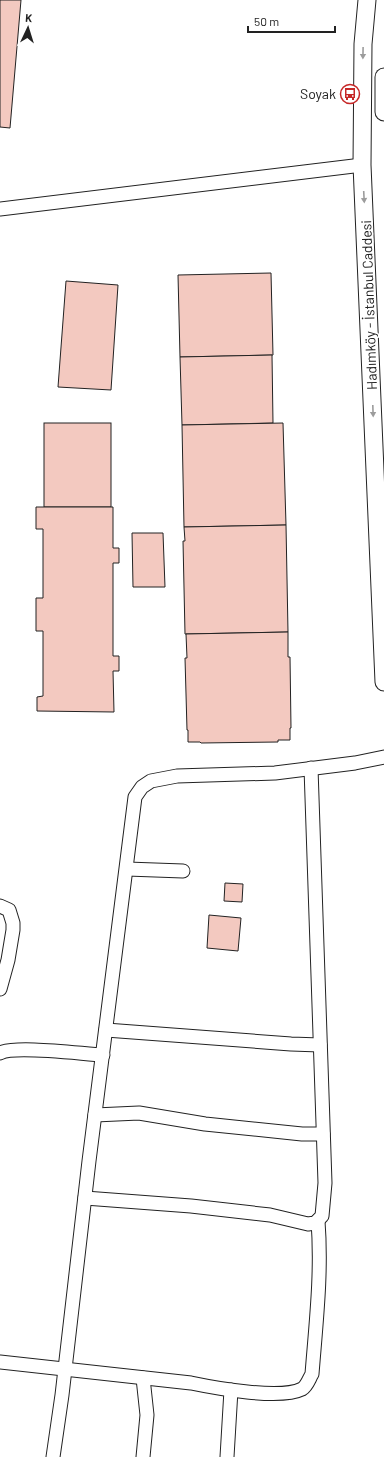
<svg xmlns="http://www.w3.org/2000/svg" width="384" height="1457" font-family="Barlow,sans-serif">
<style>
.building{fill:#f3c9c0;stroke:#222}
.lines{fill:none;stroke-linecap:round;stroke-linejoin:round}
.minor-casing{stroke:#222;stroke-width:15}
.major-casing{stroke:#222;stroke-width:19}
.minor{stroke:#fff;stroke-width:13}
.major{stroke:#fff;stroke-width:17}
.oneway{fill:#9c9c9c}
.labels{text-anchor:middle;stroke-width:3;stroke-linejoin:round;paint-order:stroke}
.poi-label{font-size:14px;fill:#222;stroke:#fff;text-anchor:end}
.street-label{font-size:14px;fill:#222;stroke:#fff}
</style>
<rect width="100%" height="100%" fill="#fff"/>
<g class="building">
<polygon points="0,0 21,0 10,128 0,127"/>
<polygon points="271,273 273,355 180,357 178,275"/>
<polygon points="66,281 118,285 111,390 58,387"/>
<polygon points="272,355 273,423 182,425 180,357"/>
<rect x="44" y="423" width="67" height="84"/>
<polygon points="283,423 286,525 184,527 182,425"/>
<polygon points="36,507 113,507 113,548 119,548 119,563 113,563 113,656 119,656 119,671 113,671 114,712 37,711 37,697 43,696 43,631 36,631 36,598 43,598 43,529 36,529"/>
<polygon points="286,525 288,632 185,634 183,541 185,541 184,527"/>
<polygon points="132,533 163,533 165,587 133,587"/>
<polygon points="288,632 288,657 290,657 291,728 290,728 290,740 278,740 278,742 201,743 200,742 188,742 188,730 187,730 185,658 187,658 186,634"/>
<polygon points="225,883 243,884 242,902 224,901"/>
<polygon points="209,915 241,918 238,951 207,948"/>
</g>
<g class="lines">
<defs>
<g id="minor">
<polyline points="0,209 362,165"/>
<polyline points="127,869 183,871"/>
<polyline points="0,906 9,910 13,923 13,930 8,960 0,989"/>
<polyline points="106,1030 291,1044 320,1045"/>
<path d="M0,1053C15,1045 82,1054 103,1055"/>
<polyline points="95,1115 139,1113 205,1124 302,1134 323,1134"/>
<polyline points="85,1198 191,1206 270,1215 308,1224 315,1223 322,1216 325,1183 311,768"/>
<path d="M0,1362L191,1383C215,1388 280,1400 302,1389C307,1386 309,1379 312,1374C316,1323 322,1272 318,1221"/>
<polyline points="53,1457 62,1395 89,1161 135,797 142,787 151,781 177,776 275,773 355,763 384,757"/>
<polyline points="143,1457 147,1415 143,1378"/>
<polyline points="227,1457 231,1390"/>
</g>
<g id="major">
<polyline points="367,0 363,44 362,165 384,682"/>
<polyline points="384,77 384,112"/>
</g>
</defs>
<use href="#minor" class="minor-casing"/>
<use href="#major" class="major-casing"/>
<use href="#minor" class="minor"/>
<use href="#major" class="major"/>
</g>
<defs><path id="oneway-solid" d="M-6-.8H1V-3.2L6.5 0L1 3.2V.8H-6Z"/></defs>
<g class="oneway">
<use href="#oneway-solid" transform="translate(363 53) rotate(91)"/>
<use href="#oneway-solid" transform="translate(364 197) rotate(87)"/>
<use href="#oneway-solid" transform="translate(373 411) rotate(88)"/>
</g>
<defs>
<symbol id="bus-ring" viewBox="-11 -11 22 22"><circle r="9.5" fill="#fff" stroke="#c62828" stroke-width="1.5"/><path d="M-5-6H5V4H4V6H2V4H-2V6H-4V4H-5ZM-3.5-4V0h7V-4ZM-3.5 1.2v1.5H-2V1.2ZM2 1.2v1.5H3.5V1.2Z" fill="#c62828"/></symbol>
</defs>
<g fill-rule="evenodd">
<use href="#bus-ring" x="339" y="83" width="22" height="22"/>
</g>
<g class="labels">
<g class="poi-label">
<text x="336" y="99">Soyak</text>
</g>
<g class="street-label">
<text transform="translate(369 305) rotate(-92)" y="5">Hadımköy - İstanbul Caddesi</text>
</g>
</g>
<g transform="translate(28 28) rotate(4)" stroke="#ffffff" stroke-width="3" paint-order="stroke">
<path d="M0-3L7 15L0 10L-7 15Z" fill="#222222"/>
<text y="-6" font-size="11" font-weight="bold" text-anchor="middle" fill="#222222">K</text>
</g>
<path d="M248 26v6h87v-6" fill="none" stroke="#222222" stroke-width="2"/>
<text x="254" y="26" font-size="12" fill="#222222" stroke="#ffffff" stroke-width="3" paint-order="stroke">50 m</text>
</svg>
